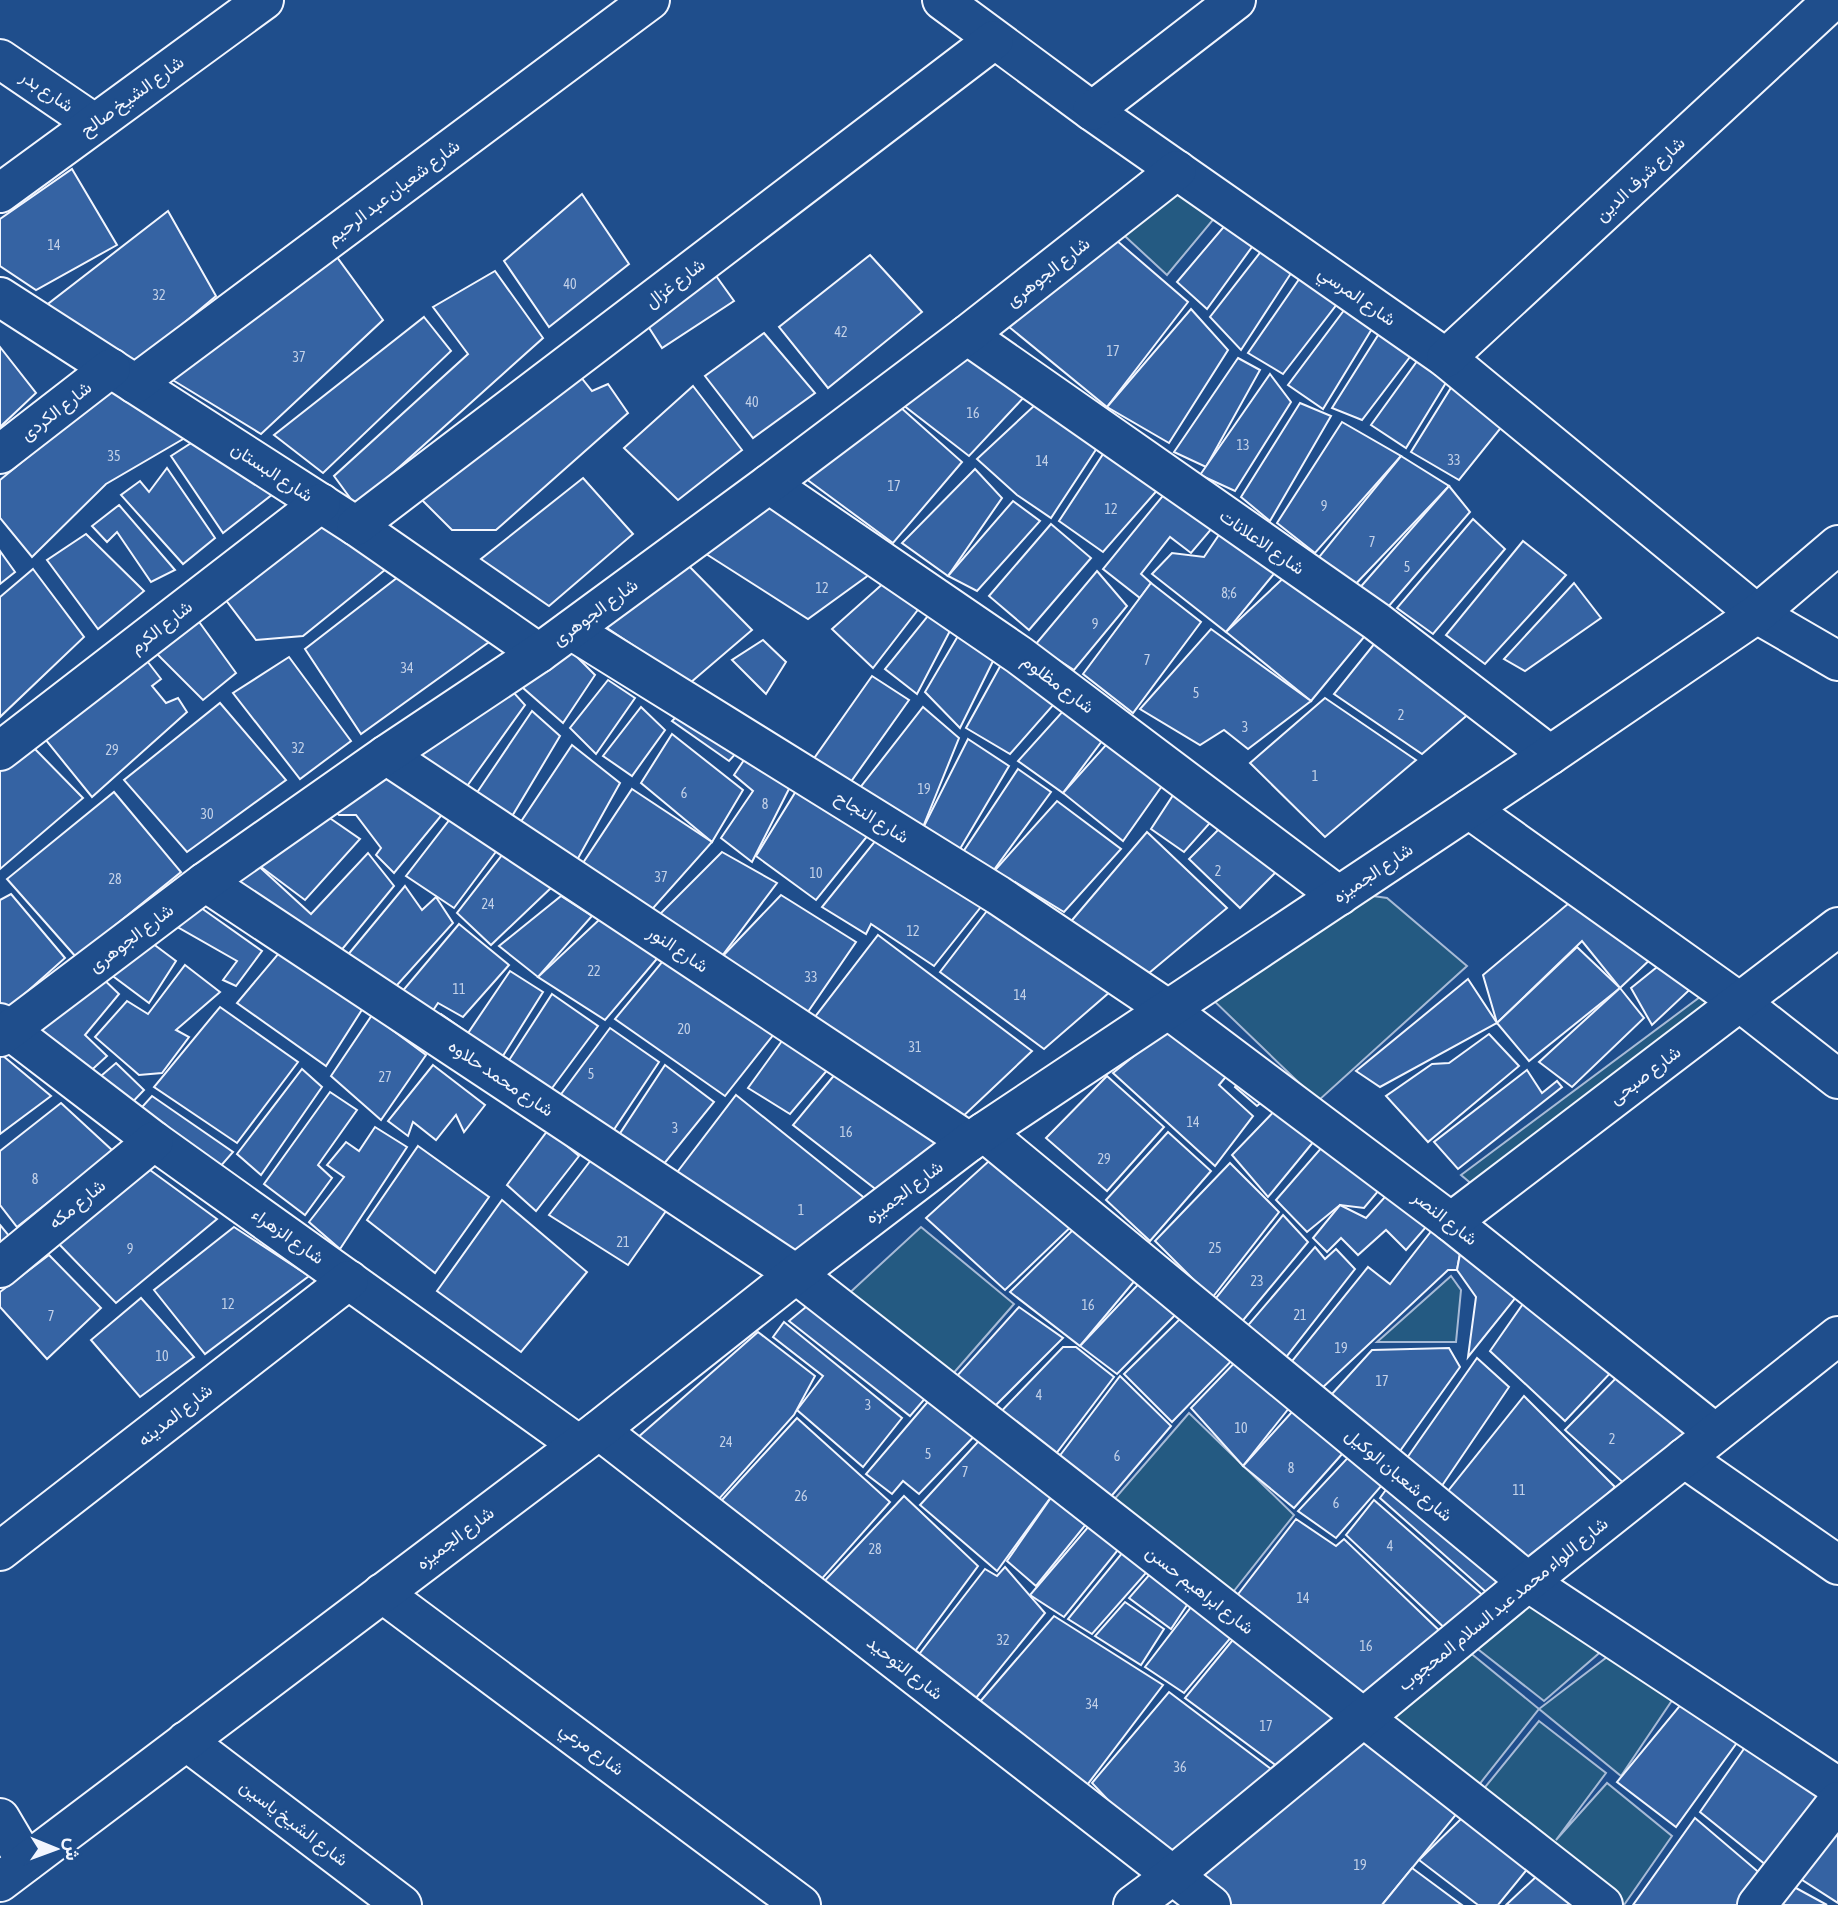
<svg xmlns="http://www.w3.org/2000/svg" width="1838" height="1905" font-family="'Asap Condensed',Vazirmatn,sans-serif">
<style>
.green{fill:#245a82;stroke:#a8bbd7;stroke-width:2}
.building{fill:#3563a3;stroke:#f2f6ff;stroke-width:2}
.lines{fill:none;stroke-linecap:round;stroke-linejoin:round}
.minor-casing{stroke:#f2f6ff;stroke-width:42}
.minor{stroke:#1f4e8c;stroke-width:38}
.labels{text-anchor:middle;stroke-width:5;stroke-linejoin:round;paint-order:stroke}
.number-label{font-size:14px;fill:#c3d1e8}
.street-label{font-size:18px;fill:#f2f6ff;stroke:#1f4e8c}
</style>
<rect width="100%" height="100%" fill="#1f4e8c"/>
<g class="green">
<polygon points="1162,155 1227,203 1167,275 1101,214"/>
<polygon points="1359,894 1387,898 1467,966 1318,1101 1210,997"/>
<polygon points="1708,991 1718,1010 1480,1191 1461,1175"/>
<polygon points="921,1227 1014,1304 944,1384 844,1298"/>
<polygon points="1451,1276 1461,1290 1456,1342 1377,1342"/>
<polygon points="1189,1413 1294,1515 1230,1596 1105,1510"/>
<polygon points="1529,1595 1605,1648 1544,1701 1470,1643"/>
<polygon points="1468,1651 1539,1709 1611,1654 1675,1696 1621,1776 1539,1709 1478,1786 1384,1715"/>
<polygon points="1539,1721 1606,1773 1556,1840 1607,1783 1672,1836 1624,1905 1619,1905 1477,1797"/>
</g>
<g class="building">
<polygon points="72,169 117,245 36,290 0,266 0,219"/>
<polygon points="582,194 629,264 549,327 504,261"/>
<polygon points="1238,210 1265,229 1207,309 1177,282"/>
<polygon points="168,211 216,296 135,364 44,307"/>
<polygon points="1094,221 1188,302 1107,407 992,313"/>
<polygon points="1273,236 1299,261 1241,350 1210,317"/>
<polygon points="334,253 383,320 261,434 171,379"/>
<polygon points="870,255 922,312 828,388 779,327"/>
<polygon points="1311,262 1344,295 1283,374 1248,353"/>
<polygon points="495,271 543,338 356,506 334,476 468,354 433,307"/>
<polygon points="714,273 734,301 662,348 646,323"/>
<polygon points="1354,297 1378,319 1323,409 1288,385"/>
<polygon points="1191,309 1228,350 1169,443 1107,407"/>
<polygon points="424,317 451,351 323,473 274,435"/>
<polygon points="1387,321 1419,345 1362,420 1332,408"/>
<polygon points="764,333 815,393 753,438 705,376"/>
<polygon points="1428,346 1455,368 1406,448 1371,425"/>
<polygon points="0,347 36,393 0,427"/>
<polygon points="963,347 1026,395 969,456 894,398"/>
<polygon points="1238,358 1260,370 1206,467 1174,452"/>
<polygon points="1462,370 1516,409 1459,480 1411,452"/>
<polygon points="1270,374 1291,402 1235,491 1200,475"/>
<polygon points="580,376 592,391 608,384 628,413 496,530 452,530 418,496"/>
<polygon points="115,385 190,435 106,484 32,557 0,518 0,480"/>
<polygon points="693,386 742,450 678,500 624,448"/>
<polygon points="881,390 962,462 893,543 794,470"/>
<polygon points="1300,403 1331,416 1270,521 1241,497"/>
<polygon points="1036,404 1097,448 1051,518 1017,495 977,459"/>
<polygon points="1342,422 1401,456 1315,553 1277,523"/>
<polygon points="199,438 278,490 223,533 171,456"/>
<polygon points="1109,445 1160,487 1103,552 1059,521"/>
<polygon points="1401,456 1449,486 1349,591 1315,562"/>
<polygon points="167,468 215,538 183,564 121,495 140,481 149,492"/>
<polygon points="975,469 1002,498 948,576 902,543"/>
<polygon points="583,478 633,534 549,606 481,559"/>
<polygon points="1449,486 1470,512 1382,614 1357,591"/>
<polygon points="767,487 884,564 808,619 692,545"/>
<polygon points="1170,487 1219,520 1191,553 1170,537 1141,574 1151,583 1140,598 1103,569"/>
<polygon points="1013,501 1040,521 977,591 948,576"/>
<polygon points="119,505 175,570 151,582 117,532 107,542 92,526"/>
<polygon points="323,518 386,569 303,636 256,640 222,595"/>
<polygon points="1473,519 1505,549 1433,634 1397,608"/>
<polygon points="1051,524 1091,558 1029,630 989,596"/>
<polygon points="1225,526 1282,564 1226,632 1152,574 1172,553 1204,557"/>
<polygon points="86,534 144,591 98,629 47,560"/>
<polygon points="1523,541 1566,575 1485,664 1446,635"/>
<polygon points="0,551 15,572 0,584"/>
<polygon points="680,557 752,630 690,683 598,622"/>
<polygon points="33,569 84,637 0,717 0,597"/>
<polygon points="1292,570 1374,625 1311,701 1226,632"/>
<polygon points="1097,571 1127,606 1074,670 1035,645"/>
<polygon points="896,572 927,598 873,668 832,629"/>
<polygon points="402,574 496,637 361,734 305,649"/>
<polygon points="1151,583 1201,622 1133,713 1083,674"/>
<polygon points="1574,583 1601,618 1525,671 1504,659"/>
<polygon points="931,612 952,627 917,694 885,669"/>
<polygon points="197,619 236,673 203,700 151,648"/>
<polygon points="965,624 999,649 960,728 925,692"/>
<polygon points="1211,629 1311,701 1248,749 1224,730 1200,745 1140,709"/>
<polygon points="1383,633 1479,705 1422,754 1334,694"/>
<polygon points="763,640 786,662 766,694 732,660"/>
<polygon points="566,646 595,675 563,723 514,680"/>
<polygon points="1008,652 1062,695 1010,754 966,728"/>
<polygon points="144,657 161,679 152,686 166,703 178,698 187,712 92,797 41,734"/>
<polygon points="289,657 351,741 300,779 233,693"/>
<polygon points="872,676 909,700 845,790 810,764"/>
<polygon points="608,680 635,698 596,754 570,728"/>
<polygon points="504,682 525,705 465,789 408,753"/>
<polygon points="1325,698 1416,760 1325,837 1250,763"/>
<polygon points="1073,700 1111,729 1063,793 1018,761"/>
<polygon points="220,703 286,780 187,852 124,780"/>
<polygon points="641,707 665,730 632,776 603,756"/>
<polygon points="923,707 959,738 921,832 852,798"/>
<polygon points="532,711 560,736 508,823 474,797"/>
<polygon points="682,711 739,750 729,761 672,721"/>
<polygon points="672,734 743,790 712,842 641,783"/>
<polygon points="1114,736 1169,776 1123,841 1063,793"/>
<polygon points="968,739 1009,766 954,859 921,832"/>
<polygon points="572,745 620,783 572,869 516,829"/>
<polygon points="32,746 83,798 0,869 0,770"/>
<polygon points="750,751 794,779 752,862 721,838 753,791 734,775"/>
<polygon points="383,767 445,811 394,873 376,855 381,848 356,815 339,815 327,804"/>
<polygon points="1018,769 1051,792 988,878 963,852"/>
<polygon points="801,783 873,829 816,900 756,856"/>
<polygon points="1179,786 1217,815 1184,852 1151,829"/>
<polygon points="632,789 712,842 647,915 579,869"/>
<polygon points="114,792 181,872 76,957 7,879"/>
<polygon points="1057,801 1121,849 1064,912 1015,882 1002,891 988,878"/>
<polygon points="321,812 360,839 305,900 253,861"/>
<polygon points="454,814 498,849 454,908 406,876"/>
<polygon points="1225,823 1280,868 1240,908 1189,859"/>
<polygon points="1147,832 1227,908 1149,973 1067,926"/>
<polygon points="880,835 984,903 934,966 871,924 866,934 822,907"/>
<polygon points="506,850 554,885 491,945 457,913"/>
<polygon points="722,852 777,883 719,960 656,918"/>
<polygon points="368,853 394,886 335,958 218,882 253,861 311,914"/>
<polygon points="405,886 422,910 436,897 453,923 389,994 341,963"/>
<polygon points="1581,893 1657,953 1620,988 1582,941 1497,1023 1483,975"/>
<polygon points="11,894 65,958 2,1014 0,1012 0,900"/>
<polygon points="781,895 856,942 801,1022 719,960"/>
<polygon points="561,896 592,916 538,977 499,946"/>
<polygon points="993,903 1119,984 1044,1049 940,972"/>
<polygon points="197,905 262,951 236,986 223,980 237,961 174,925"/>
<polygon points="600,919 661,954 605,1020 538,977"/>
<polygon points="459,924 509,965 463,1017 438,1003 426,1021 395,1000"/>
<polygon points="878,935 1032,1051 957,1122 811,1022"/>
<polygon points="148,940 176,961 149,1003 106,971"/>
<polygon points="284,947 365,1005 326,1066 237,1003"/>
<polygon points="1577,947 1620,988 1529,1061 1497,1023"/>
<polygon points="667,956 778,1029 725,1096 615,1019"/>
<polygon points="1667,959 1700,980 1652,1025 1631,988"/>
<polygon points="185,965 220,992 176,1030 189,1037 162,1073 139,1075 95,1037 127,1001 148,1014"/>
<polygon points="510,971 543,992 496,1067 428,1030 441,1014 468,1033"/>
<polygon points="98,974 119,994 85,1035 107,1056 84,1077 30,1029"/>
<polygon points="1468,979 1497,1023 1380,1087 1356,1071"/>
<polygon points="1620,988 1644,1018 1572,1087 1539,1062"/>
<polygon points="552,994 598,1026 544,1099 502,1071"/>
<polygon points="220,1007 298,1062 237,1143 154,1087"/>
<polygon points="372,1015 426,1055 381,1120 331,1076"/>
<polygon points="1178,1020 1235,1066 1219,1085 1253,1116 1215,1166 1113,1073"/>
<polygon points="610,1028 659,1062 609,1137 556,1101"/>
<polygon points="787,1034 835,1061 790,1114 748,1088"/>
<polygon points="1489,1034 1519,1066 1428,1142 1386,1096 1432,1064 1449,1063"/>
<polygon points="2,1055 51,1096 0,1134 0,1057"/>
<polygon points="116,1063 144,1090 126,1109 94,1082"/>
<polygon points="433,1065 485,1105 464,1132 456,1115 436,1140 413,1122 408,1136 388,1121"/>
<polygon points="665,1065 714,1102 659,1170 613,1144"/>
<polygon points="841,1067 938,1141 878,1191 793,1125"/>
<polygon points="302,1069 322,1087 261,1175 237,1154"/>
<polygon points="1527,1070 1542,1093 1557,1081 1562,1087 1458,1169 1434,1142"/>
<polygon points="1245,1072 1271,1094 1257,1106 1235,1087"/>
<polygon points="1107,1076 1164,1127 1107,1191 1046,1138"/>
<polygon points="330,1092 357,1110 318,1165 332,1178 305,1215 264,1184"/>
<polygon points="736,1095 867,1200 797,1261 675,1175"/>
<polygon points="152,1096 233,1152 213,1175 133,1117"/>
<polygon points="1284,1101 1319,1135 1268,1197 1232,1155"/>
<polygon points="61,1103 113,1151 17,1227 0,1205 0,1151"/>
<polygon points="375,1127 407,1147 340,1249 309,1222 344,1177 327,1165 346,1142 359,1151"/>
<polygon points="548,1130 579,1156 536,1211 507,1185"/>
<polygon points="1168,1132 1211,1171 1150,1241 1106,1200"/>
<polygon points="1329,1139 1385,1183 1364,1208 1340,1205 1307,1232 1276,1200"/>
<polygon points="418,1146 489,1197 435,1273 367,1220"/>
<polygon points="1000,1151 1079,1219 1005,1290 926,1218"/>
<polygon points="591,1160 666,1211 628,1265 549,1215"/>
<polygon points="1230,1163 1279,1212 1212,1298 1155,1241"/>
<polygon points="150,1170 217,1219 116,1303 57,1242"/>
<polygon points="1393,1188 1433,1219 1406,1250 1386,1230 1358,1255 1341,1238 1327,1252 1313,1238 1340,1205 1366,1218"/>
<polygon points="502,1200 587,1272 521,1352 437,1291"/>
<polygon points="1283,1215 1308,1242 1240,1324 1216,1298"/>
<polygon points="1083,1220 1142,1272 1080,1346 1010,1292"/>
<polygon points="0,1225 10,1237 0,1245"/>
<polygon points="1436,1225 1462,1243 1457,1270 1448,1270 1320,1390 1288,1366 1368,1267 1390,1284"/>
<polygon points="234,1227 309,1276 205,1354 154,1290"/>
<polygon points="1462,1243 1521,1291 1468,1357 1476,1297 1457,1270"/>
<polygon points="1315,1247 1325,1259 1336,1249 1355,1269 1283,1361 1244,1330"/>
<polygon points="49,1255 101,1308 47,1359 0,1307 0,1292"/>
<polygon points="1147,1275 1184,1306 1117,1374 1080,1346"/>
<polygon points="818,1297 935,1387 910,1416 789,1321"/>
<polygon points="141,1298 194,1357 140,1397 91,1340"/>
<polygon points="1525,1301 1617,1366 1565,1421 1490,1351"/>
<polygon points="1019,1307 1063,1338 986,1415 947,1387"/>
<polygon points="1188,1311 1242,1350 1172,1422 1124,1374"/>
<polygon points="784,1322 902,1418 863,1467 797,1410 823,1376 773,1337"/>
<polygon points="758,1332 815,1376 794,1415 710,1509 628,1446"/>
<polygon points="1063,1347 1076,1347 1114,1377 1049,1463 993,1420"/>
<polygon points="1449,1348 1460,1367 1395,1458 1331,1395 1372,1350"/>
<polygon points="1241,1356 1297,1398 1243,1466 1191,1408"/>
<polygon points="1477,1358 1509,1387 1435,1496 1402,1465"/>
<polygon points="1622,1372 1695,1434 1628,1487 1565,1430"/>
<polygon points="1120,1376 1171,1426 1102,1507 1052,1466"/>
<polygon points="937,1391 983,1427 919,1494 903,1481 892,1494 866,1474"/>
<polygon points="1524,1396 1615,1487 1524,1569 1448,1491"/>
<polygon points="1301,1402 1351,1444 1294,1508 1243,1466"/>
<polygon points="797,1418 890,1502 811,1591 711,1512"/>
<polygon points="986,1433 1059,1486 997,1571 920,1505"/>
<polygon points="1355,1450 1389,1477 1336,1538 1298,1511"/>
<polygon points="1393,1480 1519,1580 1495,1600 1380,1498"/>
<polygon points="1059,1486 1095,1513 1036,1586 1007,1561"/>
<polygon points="904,1496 978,1566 907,1662 818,1588"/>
<polygon points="1374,1500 1488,1600 1452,1635 1346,1535"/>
<polygon points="1095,1519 1126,1540 1064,1617 1030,1595"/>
<polygon points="1296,1519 1336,1546 1344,1539 1446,1637 1364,1708 1232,1602"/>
<polygon points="1127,1547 1153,1565 1092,1634 1068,1619"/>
<polygon points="1157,1566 1195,1593 1171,1629 1129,1598"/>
<polygon points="1005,1567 1045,1613 967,1709 910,1666 985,1569 997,1576"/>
<polygon points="1198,1598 1239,1628 1184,1693 1145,1667"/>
<polygon points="1125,1602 1164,1629 1141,1665 1095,1636"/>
<polygon points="1054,1616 1163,1685 1081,1793 971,1712"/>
<polygon points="1241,1630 1353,1715 1286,1773 1185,1698"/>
<polygon points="1169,1692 1279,1775 1173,1869 1092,1783"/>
<polygon points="1687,1697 1744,1733 1676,1827 1617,1782"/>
<polygon points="1363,1727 1463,1806 1382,1905 1229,1905 1190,1877"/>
<polygon points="1748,1743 1831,1793 1771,1869 1700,1812"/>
<polygon points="1465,1815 1533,1862 1498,1905 1478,1905 1419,1860"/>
<polygon points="1695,1818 1762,1875 1737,1905 1633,1905"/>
<polygon points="1838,1820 1838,1903 1796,1876"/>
<polygon points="1412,1868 1462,1905 1382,1905"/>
<polygon points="1539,1874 1579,1905 1506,1905"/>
<polygon points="1785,1882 1827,1905 1768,1905"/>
</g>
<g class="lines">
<defs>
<g id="minor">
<polyline points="942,0 1092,111 1446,358 1757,614 1838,661"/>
<polyline points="0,59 94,123"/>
<polyline points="1092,111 1236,0"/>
<polyline points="0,193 264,0"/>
<polyline points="0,297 356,526 539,653"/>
<polyline points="967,335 1376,621 1550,755"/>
<polyline points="1446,358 1833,0"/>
<polyline points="135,384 650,0"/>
<polyline points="0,454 111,368"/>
<polyline points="769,484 1019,655 1339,896"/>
<polyline points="356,526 994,40"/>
<polyline points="571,630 998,895 1169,1010 1451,1222 1715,1433"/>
<polyline points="0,751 321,503"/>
<polyline points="386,755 969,1142"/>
<polyline points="1469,809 1741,1003 1838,1079"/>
<polyline points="205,882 796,1274 1603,1905"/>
<polyline points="0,1023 154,1141 579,1445"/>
<polyline points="0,1037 205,882 386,755 539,653 769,484 967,335 1177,170"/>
<polyline points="984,1132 1528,1582 1838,1787"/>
<polyline points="1451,1222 1838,927"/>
<polyline points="0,1268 154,1141"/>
<polyline points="599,1430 1211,1905"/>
<polyline points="1684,1458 1838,1565"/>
<polyline points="0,1551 349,1280"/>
<polyline points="382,1593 801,1905"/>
<polyline points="186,1741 402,1905"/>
<polyline points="0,1818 26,1862"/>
<polyline points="0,1882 599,1430 796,1274 969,1142 1550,755 1757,614 1838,545"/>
<polyline points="1133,1905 1172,1876 1528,1582 1838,1336"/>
<polyline points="1757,1905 1838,1801"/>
</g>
</defs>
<use href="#minor" class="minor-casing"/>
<use href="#minor" class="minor"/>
</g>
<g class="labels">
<g class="number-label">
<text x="54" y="250">14</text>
<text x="570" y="289">40</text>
<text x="159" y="300">32</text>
<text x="841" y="337">42</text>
<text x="1113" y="356">17</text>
<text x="299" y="362">37</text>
<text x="752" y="407">40</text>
<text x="973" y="418">16</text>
<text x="1243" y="450">13</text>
<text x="114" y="461">35</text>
<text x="1454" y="465">33</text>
<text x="1042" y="466">14</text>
<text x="894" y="491">17</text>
<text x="1324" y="511">9</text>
<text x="1111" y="514">12</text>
<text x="1372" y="547">7</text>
<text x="1407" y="572">5</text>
<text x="822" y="593">12</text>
<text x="1229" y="598">8;6</text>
<text x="1095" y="629">9</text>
<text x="1147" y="665">7</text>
<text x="407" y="673">34</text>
<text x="1196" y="698">5</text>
<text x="1401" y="720">2</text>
<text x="1245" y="732">3</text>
<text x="298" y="753">32</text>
<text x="112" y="755">29</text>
<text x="1315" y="781">1</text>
<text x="924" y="794">19</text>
<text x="684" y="798">6</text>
<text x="765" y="809">8</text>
<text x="207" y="819">30</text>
<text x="1218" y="876">2</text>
<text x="816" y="878">10</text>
<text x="661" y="882">37</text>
<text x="115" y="884">28</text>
<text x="488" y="909">24</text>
<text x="913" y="936">12</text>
<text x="594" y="976">22</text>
<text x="811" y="982">33</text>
<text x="459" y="994">11</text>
<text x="1020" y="1000">14</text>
<text x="684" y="1034">20</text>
<text x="915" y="1052">31</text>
<text x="591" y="1079">5</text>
<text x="385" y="1082">27</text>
<text x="1193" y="1127">14</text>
<text x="675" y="1133">3</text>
<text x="846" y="1137">16</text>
<text x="1104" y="1164">29</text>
<text x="35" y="1184">8</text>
<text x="801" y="1215">1</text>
<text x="623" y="1247">21</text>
<text x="1215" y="1253">25</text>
<text x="130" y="1254">9</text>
<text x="1257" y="1286">23</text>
<text x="228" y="1309">12</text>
<text x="1088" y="1310">16</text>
<text x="1300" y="1320">21</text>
<text x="51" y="1321">7</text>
<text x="1341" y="1353">19</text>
<text x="162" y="1361">10</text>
<text x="1382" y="1386">17</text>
<text x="1039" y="1400">4</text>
<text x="868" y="1410">3</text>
<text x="1241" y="1433">10</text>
<text x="1612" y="1444">2</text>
<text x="726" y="1447">24</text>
<text x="928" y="1459">5</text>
<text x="1117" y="1461">6</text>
<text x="1291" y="1473">8</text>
<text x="965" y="1477">7</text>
<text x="1519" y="1495">11</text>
<text x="801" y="1501">26</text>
<text x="1336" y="1508">6</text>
<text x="1390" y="1551">4</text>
<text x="875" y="1554">28</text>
<text x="1303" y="1603">14</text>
<text x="1003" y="1645">32</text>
<text x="1366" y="1651">16</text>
<text x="1092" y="1709">34</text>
<text x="1266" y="1731">17</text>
<text x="1180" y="1772">36</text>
<text x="1360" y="1870">19</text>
</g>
<g class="street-label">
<text transform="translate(47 91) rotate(34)" y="6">شارع بدر</text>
<text transform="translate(132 96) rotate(-36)" y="6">شارع الشيخ صالح</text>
<text transform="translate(1640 179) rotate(-43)" y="6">شارع شرف الدين</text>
<text transform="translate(393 192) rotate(-37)" y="6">شارع شعبان عبد الرحيم</text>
<text transform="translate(1048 272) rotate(-38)" y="6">شارع الجوهرى</text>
<text transform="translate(675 283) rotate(-37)" y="6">شارع غزال</text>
<text transform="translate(1357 296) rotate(35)" y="6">شارع المرسي</text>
<text transform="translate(56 411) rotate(-38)" y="6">شارع الكردى</text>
<text transform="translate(272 472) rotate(33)" y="6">شارع البستان</text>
<text transform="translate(1262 542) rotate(35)" y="6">شارع الاعلانات</text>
<text transform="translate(595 612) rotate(-36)" y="6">شارع الجوهرى</text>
<text transform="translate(161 627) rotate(-38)" y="6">شارع الكرم</text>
<text transform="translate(1058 684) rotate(37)" y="6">شارع مظلوم</text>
<text transform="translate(872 817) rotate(32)" y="6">شارع النجاح</text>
<text transform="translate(1373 873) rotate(-34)" y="6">شارع الجميزه</text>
<text transform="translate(131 938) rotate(-37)" y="6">شارع الجوهرى</text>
<text transform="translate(678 949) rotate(34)" y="6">شارع النور</text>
<text transform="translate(1645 1075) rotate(-37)" y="6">شارع صبحى</text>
<text transform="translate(501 1078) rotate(34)" y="6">شارع محمد حلاوه</text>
<text transform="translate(904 1192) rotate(-37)" y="6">شارع الجميزه</text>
<text transform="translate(77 1204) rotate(-39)" y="6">شارع مكه</text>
<text transform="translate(1445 1218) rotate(38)" y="6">شارع النصر</text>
<text transform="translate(288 1236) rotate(35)" y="6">شارع الزهراء</text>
<text transform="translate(175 1415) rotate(-38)" y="6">شارع المدينه</text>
<text transform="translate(1399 1475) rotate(40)" y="6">شارع شعبان الوكيل</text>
<text transform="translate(455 1538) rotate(-37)" y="6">شارع الجميزه</text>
<text transform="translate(1200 1590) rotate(38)" y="6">شارع ابراهيم حسن</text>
<text transform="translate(1503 1604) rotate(-39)" y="6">شارع اللواء محمد عبد السلام المحجوب</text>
<text transform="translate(905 1668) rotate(38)" y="6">شارع التوحيد</text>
<text transform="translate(592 1749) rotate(37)" y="6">شارع مرعي</text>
<text transform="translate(294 1823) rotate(37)" y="6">شارع الشيخ ياسين</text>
</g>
</g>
<g transform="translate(56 1849) rotate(91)" stroke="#1f4e8c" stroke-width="5" paint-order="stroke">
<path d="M0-5L12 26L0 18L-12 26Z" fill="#f2f6ff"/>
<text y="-10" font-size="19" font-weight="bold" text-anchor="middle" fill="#f2f6ff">ش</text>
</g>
</svg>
